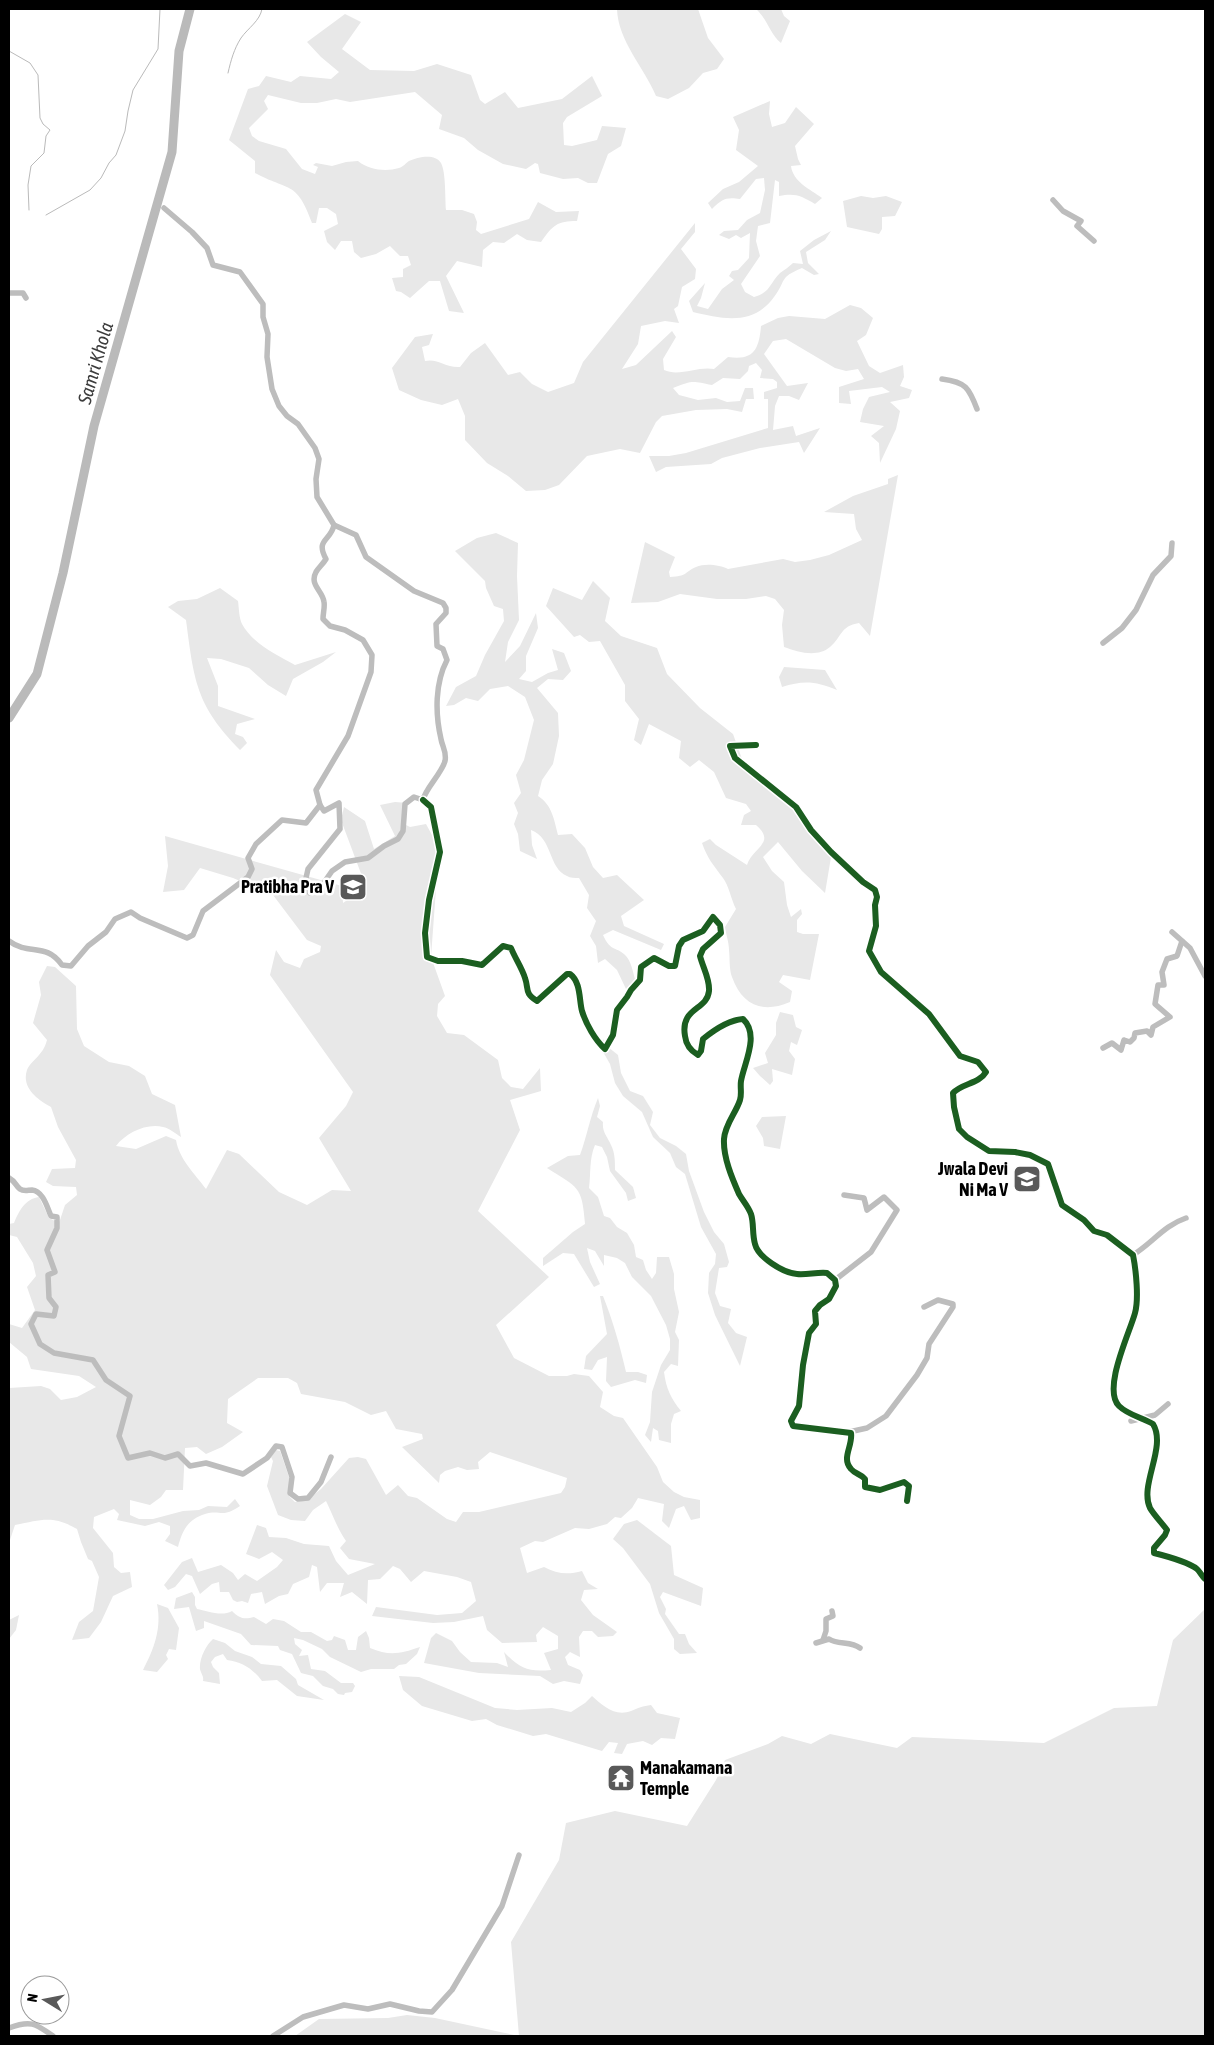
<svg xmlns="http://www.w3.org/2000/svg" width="1214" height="2045" font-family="'Asap Condensed',sans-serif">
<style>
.green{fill:#e8e8e8}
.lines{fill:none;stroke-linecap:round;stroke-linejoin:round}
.stream{stroke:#bababa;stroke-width:1}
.river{stroke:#bababa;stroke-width:9}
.minor{stroke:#bdbdbd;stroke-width:5.5}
.cycleway-casing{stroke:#fff;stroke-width:9}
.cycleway{stroke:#1b5e20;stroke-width:6}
.labels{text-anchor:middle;stroke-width:5;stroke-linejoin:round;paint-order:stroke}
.poi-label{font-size:18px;font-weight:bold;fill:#000;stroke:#fff;text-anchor:end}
.water-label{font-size:19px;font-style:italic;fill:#3d3d3d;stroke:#fff}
</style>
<rect width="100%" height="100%" fill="#fff"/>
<g class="green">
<path d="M617,9H698L708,38L724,59L717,69L703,73L689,88L668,99L656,96C644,67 618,41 617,9Z"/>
<path d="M756,9H781L784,16L790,21L781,43C770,34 768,20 756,9Z"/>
<path d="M345,14L361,22L342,49L370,70L414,71L437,64L471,75L480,100L485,104L505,92L518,108L562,99L592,76L602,96L567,117L563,123L564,145L572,146L597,140L602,126L626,128L621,146L608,154L597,183H588L578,178L563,179L540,173L538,164L535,163L526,169L503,164L478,150L464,138L439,129L442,115L415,92L350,102L336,99L317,103H301L268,95L264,101L268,109L249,128L252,136L259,141L286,149L302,169L315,174L318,167L313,165L316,163L332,166L346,162L358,161C369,170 386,172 399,168C403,167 406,163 409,161C418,157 435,153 441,163C446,172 445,199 446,210H462L474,214L477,222L476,230L481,234L529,219L538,202L556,212L579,211L577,221C557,221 553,225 541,242L527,240L517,234L504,243L493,242L483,250L482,267L457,261L446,276L464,313L449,311L440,281H429L410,298L401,292L396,291L392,278L403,277V269L411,265L408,256H400L390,246L376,254L361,258L354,252L352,241H341L335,250L327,242L324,231L338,224L336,214L327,208H319L316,223H312C297,180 288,191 255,173V161L229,140L248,89L259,86L266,76L291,82L300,76L331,79L339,72L321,57L307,42Z"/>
<path d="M770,101L769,114L772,127L785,123L796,107L814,124L795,146L798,159L801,165L791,166C793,182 810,189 822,198L815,204C801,196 796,193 779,196V182L775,180L770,223L758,226L756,241L760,256L741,284L745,292L754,297C771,292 769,284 780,273C784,270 789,267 793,263L803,264L800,251L814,240L831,231L825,240L806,252L808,263L819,274L814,275L802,268C778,278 787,280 774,297C753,326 723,319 693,312L689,301L705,283L701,298L697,306L708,309L722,289L734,280L729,276L732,271L738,270L749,258L750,233L741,238L736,235L729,239L719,235L724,231L738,230L747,220L760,213L765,190L764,178L756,179L740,199C726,197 722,199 712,209L708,203L723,189L739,182L758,166L736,150L739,130L733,117Z"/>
<polygon points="861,196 873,198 886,196 902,202 895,216 882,217 882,229 879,234 847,227 843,201"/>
<path d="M695,223V232L681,249L696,269L695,279L682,287L678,306L674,309L679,323L665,321L641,326L638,344L622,369L636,365L672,331L676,337L663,359L664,370C679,377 698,366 714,369L728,357C754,361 759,349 761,326L778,318L789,316L825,319L850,305L861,308L873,318L866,335L857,341L869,366L880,373L903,365L904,377L900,386L912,390L909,398L890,402L900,411L896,429L880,463L879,443L871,436L884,426L860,422L863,409L869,397L890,392L882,387L849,391L851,404L839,403V387L864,379L858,369L846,371L835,368L786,339L773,341L764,354L787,386L808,383L799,400L789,396H779L775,406L773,430L793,426L796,436L820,428L804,453L799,442L760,448L722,458L711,464L666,467L656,472L649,456H669L686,453L768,428V399H764V392L777,388V382L773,379L760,378L762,370L756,363L749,366L748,371L740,379L723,378L712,385C692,381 693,380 673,388L679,395L698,400L716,398L727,402L740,401L745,388H753L754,399H746L742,412L727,409L696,410L662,416L656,422L640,453L620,449L587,456L559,485L545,490L526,491L508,476L487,463L465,440V416L458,399L442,405L421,400L399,390L392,368L415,337L433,334L429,345L422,347L425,361C438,358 445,368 460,367L471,353L485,343L508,375L520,372L532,384L548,392L574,383L583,362Z"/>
<path d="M898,475L870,636L859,623C840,626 842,637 830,647C817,658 798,652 784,647L782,625L784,610L775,599L766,596L746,599H717L680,594L658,602L631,603L645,542L675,557L669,572L670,577C688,576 683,573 696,567C705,563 720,565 728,569L783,559L795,562L810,560L829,555L862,540L856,529L854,514L824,512L853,496L888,484V479Z"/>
<path d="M496,533L518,543L517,576L519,620L508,642L505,662L520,646L536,613L538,628L526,656V671L519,679L532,682L548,673L558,670L552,649L564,653L571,671L563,680L548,679L537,688L558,713L559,736L553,764L542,780L538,796C552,805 554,819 558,835L572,834L585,848L593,867L603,878L617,875L644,900L621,916L624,926L664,944L661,950L613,930L603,935C611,953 617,946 626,956C631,961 633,972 635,979L626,989L617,970L605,959L598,963L596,946L590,936L596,921L587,908L589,895L579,878C575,878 570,878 567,876C548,868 553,838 531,830L532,845L537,859L520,851L518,834L514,824L518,813L514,803L521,793L516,775L524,760L534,720L525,697L508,686L490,689L478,701L466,698L454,705L446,706L456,687L476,676L485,655L504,621L503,609L494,606L486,588L485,581L455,551L477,538Z"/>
<path d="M593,581L610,598L605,621L621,636L657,648L667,674L700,708L733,734L746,770L794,809L808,831L831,857L825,893L802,871L778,842L763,857L772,871L784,882L787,905L791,917L801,909L802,914L797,920V932L803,934H819L810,980L783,975L779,982L792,991L790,1002C762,1014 742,1005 732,977C729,969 730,959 729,950C729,942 726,935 725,927L736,909C731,899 729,886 723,878C714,866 707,858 702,843L710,839L716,845L747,865C752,848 777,843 756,825H741L744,815L751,811L746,804L726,798L714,772L699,760L690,767L679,758L681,741L649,724L641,745L634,740L639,719L625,701V685L600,641L589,642L580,635L574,637L546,606L553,588L582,600Z"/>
<path d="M220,588L238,601C239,608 239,618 242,624C252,643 277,655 295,665L336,652L323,662L293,679L286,696L268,685L249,668L221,659L207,658L218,686V706L255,719L237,724L235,734L243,737L247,743L240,750C196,705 194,681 186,620L168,607L178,601L197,599Z"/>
<path d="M784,667L825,670L837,690C816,681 803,680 782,687L779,677Z"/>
<path d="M395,802L408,803L402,823L410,827L426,824L439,848L431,957L445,996L438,1004L437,1016L447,1033L464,1035L498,1060L502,1078L511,1087L523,1089L540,1068L541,1091L510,1100L520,1130L478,1211L549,1277L496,1325L514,1358L549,1376H567L574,1374L589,1376L603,1392L600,1407L614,1416L623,1418L657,1467L663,1482L674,1492L684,1497L700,1500V1518L691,1520L684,1506L676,1509L669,1528L662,1521L664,1504L638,1498L632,1508L621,1518L615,1517L607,1524L589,1529L575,1528L543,1542L535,1541L520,1548L527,1573L544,1567C557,1574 568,1575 582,1571L588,1583L598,1589L584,1590L581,1600L593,1615L617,1632L613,1636L598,1637L592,1631H583L579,1637L580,1657L570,1652L565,1657L568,1665L580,1670L583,1675L580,1684L564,1681L553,1684L540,1676L479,1673L424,1663L431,1638L436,1633L452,1641L460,1652L471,1662L497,1663L508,1667L504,1652C520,1669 528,1672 551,1670L544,1653L558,1649V1636L543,1627L536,1635L537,1642L502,1643L487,1630L483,1616L454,1622L433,1623L372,1616L376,1607L437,1615L462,1613L476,1601L471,1582L457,1577L424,1571L411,1582L400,1569L393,1566L380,1579L368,1580L367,1604L352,1592L340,1597L344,1583H327L320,1592L317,1567L312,1565L309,1577L293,1584L288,1594L279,1596L265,1604L262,1592L251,1594L248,1603L242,1601L237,1602L233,1600L229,1592H220L219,1582L212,1584L200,1594L192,1576L186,1574L175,1587L168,1590L164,1585L182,1562L192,1558L198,1572L221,1565L233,1573L238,1580L245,1574L257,1581L277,1567L283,1560L272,1552L259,1559L246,1554L257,1525L266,1528L269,1537L286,1538L304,1544L329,1546L336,1561L348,1575L375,1564L349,1559L340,1548L346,1541C337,1528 333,1515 326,1501L313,1510L305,1521L291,1520L278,1515L267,1486L273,1461L271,1457L276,1450L280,1451L289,1477V1496L295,1502L307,1500L321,1489L349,1458L358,1457L366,1459L386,1495L398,1485L408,1496L417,1498L447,1519L456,1522L463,1512H479L561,1493L565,1487L567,1478L490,1452L478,1462L479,1469L467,1470L458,1467L445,1471L440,1475L439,1483L402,1447L423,1439L422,1434L396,1429L386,1411L371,1415L345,1402L301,1394L297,1383L288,1378H258L228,1399L227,1423L243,1432L222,1447L206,1454L197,1447L185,1448L183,1490H166L161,1497L150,1505L130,1500V1515L139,1519H153L183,1511L199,1510L208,1506L227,1507L235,1499L240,1506C221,1519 221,1509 205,1514C188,1519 182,1531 178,1547L165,1541L170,1534V1526L159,1522L145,1526L117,1520L119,1514L114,1509L94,1517L93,1528L113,1553L114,1567L121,1573L130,1572L132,1587L113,1596L101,1622L89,1638L72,1640L79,1622L93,1611L99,1577L92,1561L88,1559L81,1542L77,1529C52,1515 42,1520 15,1525L9,1543V1388L41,1386L50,1389L61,1400L77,1397L96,1387L79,1376L31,1369L27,1357L9,1342V1324L22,1328L35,1310L27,1287L36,1276L33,1263L17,1237L9,1235V1224L14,1223C19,1211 25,1199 39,1197L49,1218L59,1223L65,1205L77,1195L76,1187L53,1186L46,1182L52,1169L75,1168L76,1160L58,1127L51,1107C38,1100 21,1088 27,1070C32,1059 43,1056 47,1040L33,1023L41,995L39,982L47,966L55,967L76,986L77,1029L84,1046L109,1062L129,1066L145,1076L152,1094L175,1105L181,1137C176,1134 169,1128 163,1127C146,1123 126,1133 116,1146L136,1149L166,1136L176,1140C179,1159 195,1174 206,1189L227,1150L239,1154L279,1192L307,1205L332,1190L351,1191L319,1138L346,1106L353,1092L270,975L276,950L284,962L300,968L304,959L320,952L321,946L307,940L273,895L233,878L200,868L184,890L163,892L168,866L165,836L342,886L343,903L366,887L341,820L344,807L365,821L374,849L395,836L380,805Z"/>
<polygon points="780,1012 793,1015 796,1027 802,1030 797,1045 791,1042 789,1051 795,1059 792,1075 772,1069 773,1081 770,1085 760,1076 753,1068 768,1063 765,1053 776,1035 776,1023"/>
<polygon points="603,1039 608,1047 618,1055 621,1073 630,1091 643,1096 653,1112 650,1125 660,1138 676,1146 686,1154 689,1171 704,1212 714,1232 724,1244 729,1262 727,1267 719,1268 715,1293 720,1306 731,1309 728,1323 736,1333 747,1337 740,1366 715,1315 708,1293 709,1273 715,1264 716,1254 701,1227 685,1174 676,1167 670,1153 653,1137 642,1112 623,1096 615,1083 610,1064 602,1050"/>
<path d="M598,1098L600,1106L597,1117L603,1122C602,1132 607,1136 611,1145C615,1153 615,1161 615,1170L633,1187L636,1198L628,1201L626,1193L610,1171L607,1157L602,1147L595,1145C589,1159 591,1173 589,1188L598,1197L604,1216L610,1218L617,1227L627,1233L634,1245L636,1257L643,1260L646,1270L652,1279L656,1273L657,1257H669L674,1274V1289L679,1312L675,1332L679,1340L678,1366L671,1364L664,1372C666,1388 671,1399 681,1411L674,1414L671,1424V1443L659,1440L658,1431L653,1428L651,1442L645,1435L650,1422L652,1392L661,1365L670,1350V1339L666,1325L651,1296L632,1277L625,1263L617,1258L604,1255V1266L595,1251L587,1248L590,1262L600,1284L594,1287L574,1254L563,1253L543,1266V1258L573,1232L585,1224C582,1185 578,1188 547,1168L568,1156L580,1155C587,1136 590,1117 598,1098Z"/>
<polygon points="786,1116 780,1149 764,1146 763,1138 756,1126 762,1117"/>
<path d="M600,1296H603C613,1321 620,1346 626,1372H638L647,1375L646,1383L635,1380L611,1387L606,1381L607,1357L598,1360L592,1370L584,1369L586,1356L607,1334Z"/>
<polygon points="637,1520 671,1546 674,1575 703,1588 701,1606 663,1592 660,1597 666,1609 665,1614 679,1634 685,1634 689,1644 697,1653 680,1654 674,1649 674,1639 659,1613 650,1584 623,1548 613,1539 624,1524"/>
<path d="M192,1592L195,1597V1605L197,1609C207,1611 222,1617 232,1611C239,1618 244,1620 254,1617L266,1624L273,1619L284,1621L301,1632H311L327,1641L332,1640L334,1636L345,1640L348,1650H356L358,1637L366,1631L369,1638L370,1648C389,1656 400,1654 420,1647L417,1654L406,1664L399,1665L394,1669H371L361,1672L330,1657L322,1649L303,1640L294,1638L295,1644L302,1650L299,1656L308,1655L311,1669L325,1671L341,1683H353L355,1686L352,1692L345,1693L344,1695L338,1694L333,1689L323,1686L313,1676L301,1673L292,1654L280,1650L278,1646L251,1645L241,1634L204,1621V1628L196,1631L189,1607L174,1609L176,1598Z"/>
<path d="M157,1604L168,1608L179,1628L176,1650L169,1649L166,1655L168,1659L157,1672L143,1670C154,1649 162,1628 157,1604Z"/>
<polygon points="1205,1609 1205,2036 295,2036 319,2019 388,2018 407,2015 435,2018 519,2036 511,1942 559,1860 566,1823 615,1811 687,1826 716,1780 725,1760 768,1744 782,1736 811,1744 830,1734 897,1748 912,1737 1044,1743 1114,1708 1157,1706 1173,1640"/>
<polygon points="19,1615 16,1630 9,1639 9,1620"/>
<path d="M213,1639L225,1643L235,1651L252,1657L261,1664L281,1666L296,1679L298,1685L324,1700L297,1696L277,1680L262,1681C252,1668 242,1662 227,1660L223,1654L215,1657L211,1662L213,1667L219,1673L220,1684L203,1681C204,1676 201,1674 200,1669C199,1659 206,1645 213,1639Z"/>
<path d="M399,1676L419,1677L495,1708L517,1710L552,1708L571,1712L585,1703L592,1696C603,1706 615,1717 631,1711C638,1708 643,1706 651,1705L657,1713L680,1718L675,1739L661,1738L652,1745L643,1741L627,1744L622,1754L614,1753L618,1743L609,1742L602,1751L546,1734L533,1736L497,1725L486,1719L472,1721L422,1706L403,1690Z"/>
</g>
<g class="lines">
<g class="stream">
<polyline points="9,51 30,63 38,75 40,118 43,124 50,130 46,136 44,153 31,166 28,185 29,210"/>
<path d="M228,73C231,60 234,49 241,38C248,28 260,21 262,9"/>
<polyline points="46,215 90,190 101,178 109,163 116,155 125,131 128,111 133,90 158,49 160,9"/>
</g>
<polyline class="river" points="9,718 37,674 63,573 94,426 172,152 179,51 190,9"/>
<g class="minor">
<polyline points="1053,200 1063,211 1081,221 1077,226 1094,241"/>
<polyline points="9,293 23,293 26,298"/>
<path d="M942,379C966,382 969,388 977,409"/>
<polyline points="1103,643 1122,628 1136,610 1153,575 1171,556 1172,543"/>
<path d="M756,745L730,746L735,758L796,807L811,830L831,852L863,882L875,890L877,897L875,905L876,926L869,951L881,972L929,1014L960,1056L978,1062L986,1072C979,1084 962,1083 953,1093L954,1107L959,1129L967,1137L989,1151L1015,1152L1030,1155L1048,1164L1062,1205L1084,1220L1094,1231L1107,1235L1133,1255C1136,1270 1139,1299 1135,1313C1130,1332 1102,1389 1119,1406C1128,1415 1143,1418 1153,1424C1167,1447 1139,1485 1150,1508C1154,1515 1162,1523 1167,1530L1165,1535L1154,1548V1553C1166,1556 1188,1562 1197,1569C1200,1572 1202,1576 1205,1579"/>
<path d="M423,800L431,807L440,852L429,900L425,933L427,957L438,961H462L482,965L503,946L511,948C515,958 522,968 525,978C529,989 524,993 537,1001L567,974H570C581,982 579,1000 582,1011C586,1024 595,1040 605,1049L613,1035L617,1010L627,997L631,990L640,980L641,967L654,958L669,966H675L679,946L683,940L703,931L713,917L720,925L721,933L703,949L700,956C703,968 710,979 709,991C707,1011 680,1007 685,1036C686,1045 691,1051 698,1055L701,1051L703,1039C714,1030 729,1020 743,1019C760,1035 744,1063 741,1081C740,1087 742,1094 740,1100C736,1113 725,1124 724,1139C723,1157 732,1178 739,1194C743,1201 748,1206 751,1214C754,1223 752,1234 755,1244C758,1257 783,1273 797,1274C807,1275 817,1272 827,1273L835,1280L836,1286L829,1299L820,1305L815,1311L816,1324L809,1333L803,1365L799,1406L791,1421L793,1426L851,1433C853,1446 841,1458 851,1469C855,1474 861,1474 865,1479V1487L880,1490L904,1482L909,1486L907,1501"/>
<path d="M320,805L324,811L339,803L340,829L308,869L304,887L310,893L323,884L332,871L345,862L368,858L384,846L398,839L403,831L405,804L414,797L423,800C425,789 442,773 445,761C447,752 442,746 441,739C435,713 435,683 447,660L443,649L437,646L436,624L446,613V608L443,603L414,591L366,557L356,535L334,525"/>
<polyline points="1172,932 1190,948 1205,976"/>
<path d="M9,941C29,956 46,942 62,965L71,966L88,946L106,932L115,919L131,912L140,918L187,938L193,935L203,911L248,877L252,869L248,858L256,844L282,820L306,823L320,805L316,790L348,736L371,672L372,655L363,640L345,630L330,626L323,619C323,613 325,607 324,602C323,591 309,585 316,572C319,567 323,564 326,559C315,539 331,541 334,525L317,497L316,479L319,459L315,448L298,424L287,416L279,406L272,389L267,357L268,334L263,317V304L240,272L213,265L207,248L192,232L164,208"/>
<polyline points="1103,1048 1112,1043 1121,1050 1124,1040 1130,1042 1134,1038 1135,1033 1147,1031 1151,1035 1153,1027 1170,1017 1155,1004 1158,985 1164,985 1162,972 1167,959 1177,956 1182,941"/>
<path d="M9,1178C16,1182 15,1185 20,1189C24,1192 28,1190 32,1190C43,1191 47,1207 51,1216L57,1217V1228L47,1250L55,1272L48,1275L49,1298L56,1307L54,1316L36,1314L31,1324L40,1344L54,1353L93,1360L106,1380L130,1396L119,1436L128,1458L150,1453L165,1458L178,1454L190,1466L206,1463L243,1474L267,1458L276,1446L282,1447L292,1477L290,1493L298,1499L308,1498L321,1482L331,1457"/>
<path d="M1133,1255C1152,1243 1165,1225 1186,1218"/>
<polyline points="835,1280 871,1252 897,1210 884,1197 867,1210 864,1198 844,1195"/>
<polyline points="1131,1421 1155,1415 1168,1404"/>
<polyline points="849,1432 867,1428 886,1416 917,1375 927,1358 929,1344 953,1307 953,1304 938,1300 924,1307"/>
<polyline points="823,1640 826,1631 826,1619 833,1616 832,1611"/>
<path d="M816,1643L829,1639C838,1645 851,1641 860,1648"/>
<path d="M9,2028C30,2020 35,2023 53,2036"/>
<polyline points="273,2036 303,2017 344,2005 368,2009 390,2004 419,2011 432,2012 452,1990 502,1906 519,1855"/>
</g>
<defs>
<g id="cycleway">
<path d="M756,745L730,746L735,758L796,807L811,830L831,852L863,882L875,890L877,897L875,905L876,926L869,951L881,972L929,1014L960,1056L978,1062L986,1072C979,1084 962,1083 953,1093L954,1107L959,1129L967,1137L989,1151L1015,1152L1030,1155L1048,1164L1062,1205L1084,1220L1094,1231L1107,1235L1133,1255C1136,1270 1139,1299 1135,1313C1130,1332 1102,1389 1119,1406C1128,1415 1143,1418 1153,1424C1167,1447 1139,1485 1150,1508C1154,1515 1162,1523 1167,1530L1165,1535L1154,1548V1553C1166,1556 1188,1562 1197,1569C1200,1572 1202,1576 1205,1579"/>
<path d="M423,800L431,807L440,852L429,900L425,933L427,957L438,961H462L482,965L503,946L511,948C515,958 522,968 525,978C529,989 524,993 537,1001L567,974H570C581,982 579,1000 582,1011C586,1024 595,1040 605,1049L613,1035L617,1010L627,997L631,990L640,980L641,967L654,958L669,966H675L679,946L683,940L703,931L713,917L720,925L721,933L703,949L700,956C703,968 710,979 709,991C707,1011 680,1007 685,1036C686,1045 691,1051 698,1055L701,1051L703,1039C714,1030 729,1020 743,1019C760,1035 744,1063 741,1081C740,1087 742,1094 740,1100C736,1113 725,1124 724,1139C723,1157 732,1178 739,1194C743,1201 748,1206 751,1214C754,1223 752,1234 755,1244C758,1257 783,1273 797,1274C807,1275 817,1272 827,1273L835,1280L836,1286L829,1299L820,1305L815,1311L816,1324L809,1333L803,1365L799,1406L791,1421L793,1426L851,1433C853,1446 841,1458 851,1469C855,1474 861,1474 865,1479V1487L880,1490L904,1482L909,1486L907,1501"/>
</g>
</defs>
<use href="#cycleway" class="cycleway-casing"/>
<use href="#cycleway" class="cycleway"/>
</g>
<defs>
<symbol id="school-square" viewBox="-11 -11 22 22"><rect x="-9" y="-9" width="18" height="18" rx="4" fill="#595959" stroke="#fff"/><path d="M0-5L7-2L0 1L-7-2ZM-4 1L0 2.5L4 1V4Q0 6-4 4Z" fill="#fff"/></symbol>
<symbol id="temple-square" viewBox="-11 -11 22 22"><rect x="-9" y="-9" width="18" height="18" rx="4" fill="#595959" stroke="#fff"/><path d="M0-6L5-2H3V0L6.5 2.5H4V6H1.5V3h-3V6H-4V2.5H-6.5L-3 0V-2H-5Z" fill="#fff"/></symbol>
</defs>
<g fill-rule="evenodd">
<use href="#school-square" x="337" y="871" width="32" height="32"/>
<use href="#school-square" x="1011" y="1163" width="32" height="32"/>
<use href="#temple-square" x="605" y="1762" width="32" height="32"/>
</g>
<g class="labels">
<g class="poi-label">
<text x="334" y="893">Pratibha Pra V</text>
<text x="1008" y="1175">Jwala Devi<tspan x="1008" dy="21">Ni Ma V</tspan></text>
<text x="640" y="1774" text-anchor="start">Manakamana<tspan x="640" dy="21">Temple</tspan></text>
</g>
<g class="water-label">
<text transform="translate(95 363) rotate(-74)" y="7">Samri Khola</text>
</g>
</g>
<rect width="1214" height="2045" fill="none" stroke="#000000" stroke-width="20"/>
<g transform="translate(45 2000) rotate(280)"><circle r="24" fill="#ffffff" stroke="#999999"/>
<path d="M0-4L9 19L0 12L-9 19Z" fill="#595959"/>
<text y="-8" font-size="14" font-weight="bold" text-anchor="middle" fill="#000000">N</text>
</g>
</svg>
